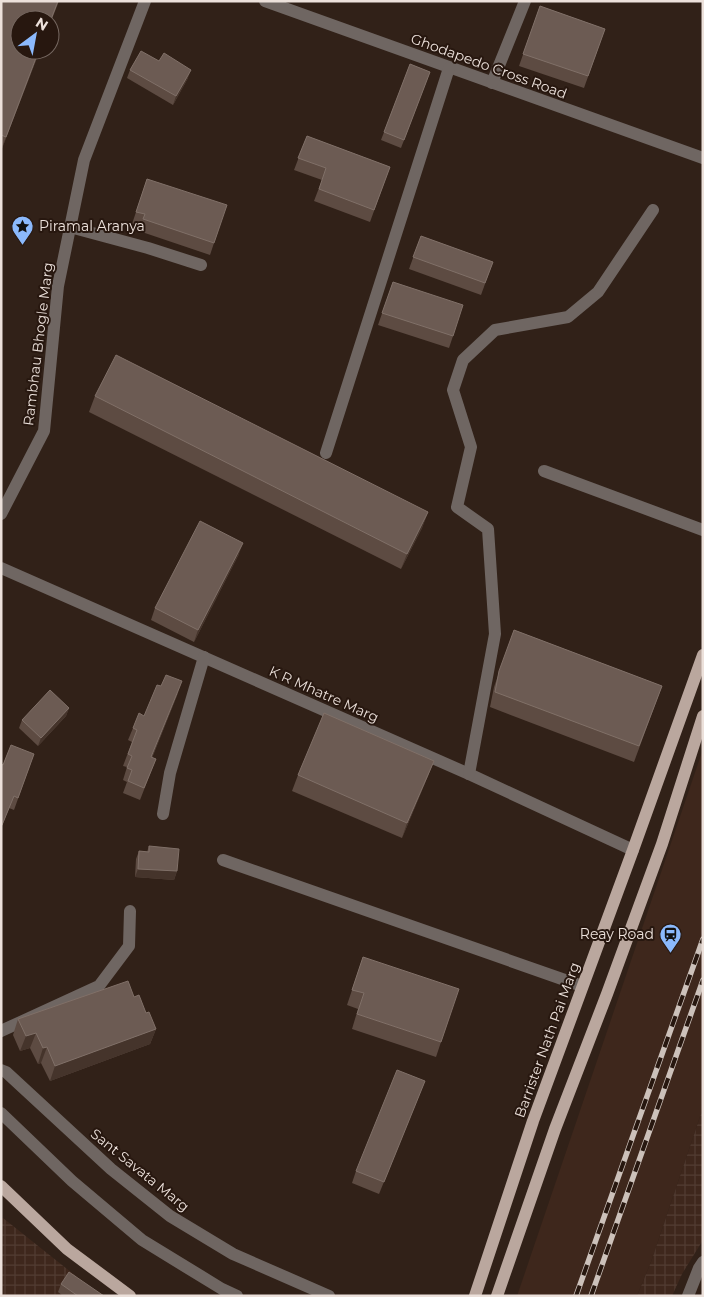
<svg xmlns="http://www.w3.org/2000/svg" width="704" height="1297" font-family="Montserrat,sans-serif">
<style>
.built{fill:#3e271c}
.industrial{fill:url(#industrial-grid)}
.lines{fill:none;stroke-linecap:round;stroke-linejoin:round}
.minor{stroke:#6f6662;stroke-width:12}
.tertiary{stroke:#6f6662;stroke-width:12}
.primary{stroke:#baa79e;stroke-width:12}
.rail-casing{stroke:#ccc1ba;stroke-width:5.5}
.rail{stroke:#27170f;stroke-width:4;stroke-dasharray:11;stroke-linecap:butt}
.wall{fill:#5d4b42}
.shaded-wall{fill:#45342b}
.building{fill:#6c5b53;stroke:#807068}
.labels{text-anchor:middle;stroke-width:4;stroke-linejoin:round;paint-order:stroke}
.street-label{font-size:14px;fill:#ece1db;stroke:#27170f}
.poi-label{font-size:14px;fill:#ece1db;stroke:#27170f;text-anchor:start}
</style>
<defs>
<pattern id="industrial-grid" width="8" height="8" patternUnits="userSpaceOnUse" patternTransform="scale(1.25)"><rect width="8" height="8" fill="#3e271c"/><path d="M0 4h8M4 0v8" fill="none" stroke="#513c32"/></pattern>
</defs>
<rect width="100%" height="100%" fill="#312118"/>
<polygon class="built" points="703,749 703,1108 651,1262 637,1296 517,1296"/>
<g class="industrial">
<polygon points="703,1108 703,1240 682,1274 672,1296 637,1296 651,1262"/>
<polygon points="3,1218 101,1296 1,1296 1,1220"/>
</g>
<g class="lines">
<g class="minor">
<polyline points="265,1 703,158"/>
<polyline points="492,83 525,1"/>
<polyline points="70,227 148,248 201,265"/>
<polyline points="326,453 449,68"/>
<polyline points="544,471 703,530"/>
<polyline points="1,568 469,774 633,850"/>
<polyline points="469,774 495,634 488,529 457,507 471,447 453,390 463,360 495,330 568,317 598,292 653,210"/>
<polyline points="163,814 170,773 204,657"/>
<polyline points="223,860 582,986"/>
<polyline points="1,1031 99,986 129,946 130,911"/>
</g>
<g class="tertiary">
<polyline points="1,514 44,431 58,286 84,160 145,1"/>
<polyline points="1,1070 6,1072 111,1169 170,1216 233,1254 329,1296"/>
<polyline points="1,1113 72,1181 142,1240 222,1289 237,1296"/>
<polyline points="688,1296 699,1268 703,1262"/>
</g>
<g class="primary">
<polyline points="1,1186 67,1249 130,1296"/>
<polyline points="475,1296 533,1121 633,850 703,655"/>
<polyline points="497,1296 555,1129 607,994 662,844 703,716"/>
</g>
<defs>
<g id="rail">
<polyline points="576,1296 703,939"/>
<polyline points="591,1296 703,980"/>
</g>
</defs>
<use href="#rail" class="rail-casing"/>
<use href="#rail" class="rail"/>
</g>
<g class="wall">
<polygon points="1,1 59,1 50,24 50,20 40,50 1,151"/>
<polygon points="540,6 605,29 584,88 519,66"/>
<polygon points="159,61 188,78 173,105 127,78 130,70"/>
<polygon points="410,64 430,72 401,148 381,140"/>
<polygon points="307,136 390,167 370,222 314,201 322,180 294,170"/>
<polygon points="147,179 214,243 210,255 139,231 140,226 132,224"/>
<polygon points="421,236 493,262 481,295 409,269"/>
<polygon points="393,282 453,336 449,348 378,325"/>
<polygon points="95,396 428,512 422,528 401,569 89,412"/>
<polygon points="239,554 194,642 151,620 155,608"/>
<polygon points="514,630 662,686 634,762 490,707 494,687"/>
<polygon points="178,693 152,758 156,759 140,800 123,793 127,782 123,780 127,767 123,766 132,742 128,740 133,728"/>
<polygon points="69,708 66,716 38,746 19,728 22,720"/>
<polygon points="34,754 14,810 9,808 1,829 1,764 3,765"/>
<polygon points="434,761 428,776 402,838 292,791 298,775"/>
<polygon points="149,846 177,871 174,880 135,877 136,859 139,851 147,852"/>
<polygon points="363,957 441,1042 436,1057 352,1029 358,1009 347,1005"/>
<polygon points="134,997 146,1013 156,1029 150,1044 50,1081 41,1063 38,1064 30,1048 20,1051 13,1035 18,1019"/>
<polygon points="425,1081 379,1194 352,1183 356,1171"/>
<polygon points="61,1284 104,1296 63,1296 58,1292"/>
</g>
<g class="shaded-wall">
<polygon points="39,50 40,50 1,151 1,150"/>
<polygon points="191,70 188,78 173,105 176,96"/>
<polygon points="428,512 422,528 401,569 407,554"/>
<polygon points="243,543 239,554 194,642 198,630"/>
<polygon points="182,681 178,693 147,769 151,757"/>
<polygon points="69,708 66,716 38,746 41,738"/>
<polygon points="434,761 428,776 402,838 407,823"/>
<polygon points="138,869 177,871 174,880 135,877"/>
<polygon points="156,1029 150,1044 50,1081 55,1066"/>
<polygon points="36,1033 30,1048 20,1051 26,1036"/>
<polygon points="47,1047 41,1063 38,1064 43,1048"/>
</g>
<g class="building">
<polygon points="1,1 58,1 50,22 50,20 20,20 20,50 39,50 6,137 1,135"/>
<polygon points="540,6 605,29 588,76 523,54"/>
<polygon points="141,51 159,61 164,53 191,70 176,96 130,70"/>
<polygon points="410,64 430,72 404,140 384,132"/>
<polygon points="307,136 390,167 374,210 319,189 326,168 298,158"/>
<polygon points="147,179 227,205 214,243 143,219 145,214 136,212"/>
<polygon points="421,236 493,262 485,283 413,257"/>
<polygon points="393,282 463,305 453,336 382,313"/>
<polygon points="116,355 428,512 407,554 95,396"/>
<polygon points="200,521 243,543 198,630 155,608"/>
<polygon points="514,630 662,686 639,746 495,692 499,671"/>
<polygon points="166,675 182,681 151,757 156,759 144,788 128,781 132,770 127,768 132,756 128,754 137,730 133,728 139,713 144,716 157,685 161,686"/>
<polygon points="50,690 69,708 41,738 22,720"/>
<polygon points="324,713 434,761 407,823 298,775"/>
<polygon points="11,745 34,754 18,798 14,796 2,825 1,825 1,764 3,765"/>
<polygon points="149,846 179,849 177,871 138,869 139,851 149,852"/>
<polygon points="363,957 459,989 441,1042 357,1014 364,993 352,990"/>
<polygon points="128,981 134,997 139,995 146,1013 149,1012 156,1029 55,1066 47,1047 43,1048 36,1033 26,1036 18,1019"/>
<polygon points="397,1070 425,1081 384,1182 356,1171"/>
<polygon points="69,1272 104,1296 78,1296 61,1284"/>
</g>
<defs>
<symbol id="sight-pin" viewBox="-11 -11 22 30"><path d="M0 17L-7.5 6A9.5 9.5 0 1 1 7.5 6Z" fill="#8bb9fc" stroke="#27170f"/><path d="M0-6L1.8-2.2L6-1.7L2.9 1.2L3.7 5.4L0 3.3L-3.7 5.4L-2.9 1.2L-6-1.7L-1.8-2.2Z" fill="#111"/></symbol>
<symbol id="station-pin" viewBox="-11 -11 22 30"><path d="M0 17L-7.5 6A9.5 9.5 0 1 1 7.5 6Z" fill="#8bb9fc" stroke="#27170f"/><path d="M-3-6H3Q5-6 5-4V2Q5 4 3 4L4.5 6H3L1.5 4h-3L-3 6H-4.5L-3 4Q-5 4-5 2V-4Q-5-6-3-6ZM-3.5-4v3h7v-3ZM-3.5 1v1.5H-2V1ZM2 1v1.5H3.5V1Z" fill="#111"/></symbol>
</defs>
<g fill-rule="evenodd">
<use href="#sight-pin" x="10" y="214" width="25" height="34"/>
<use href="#station-pin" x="658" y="922" width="25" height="34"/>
</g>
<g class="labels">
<g class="street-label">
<text transform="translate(489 66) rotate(20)" y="5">Ghodapedo Cross Road</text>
<text transform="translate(38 344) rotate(-83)" y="5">Rambhau Bhogle Marg</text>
<text transform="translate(324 694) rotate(24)" y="5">K R Mhatre Marg</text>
<text transform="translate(547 1040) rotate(-70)" y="5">Barrister Nath Pai Marg</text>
<text transform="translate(140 1170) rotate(39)" y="5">Sant Savata Marg</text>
</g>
<g class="poi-label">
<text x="39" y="231">Piramal Aranya</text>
<text x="654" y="939" text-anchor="end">Reay Road</text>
</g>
</g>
<rect width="704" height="1297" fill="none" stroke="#ece1db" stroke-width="5"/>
<g transform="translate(35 35) rotate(32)"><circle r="24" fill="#27170f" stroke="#766861"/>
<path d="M0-4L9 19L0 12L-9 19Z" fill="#8bb9fc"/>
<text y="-8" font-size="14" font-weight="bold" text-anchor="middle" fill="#ece1db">N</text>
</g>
</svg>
